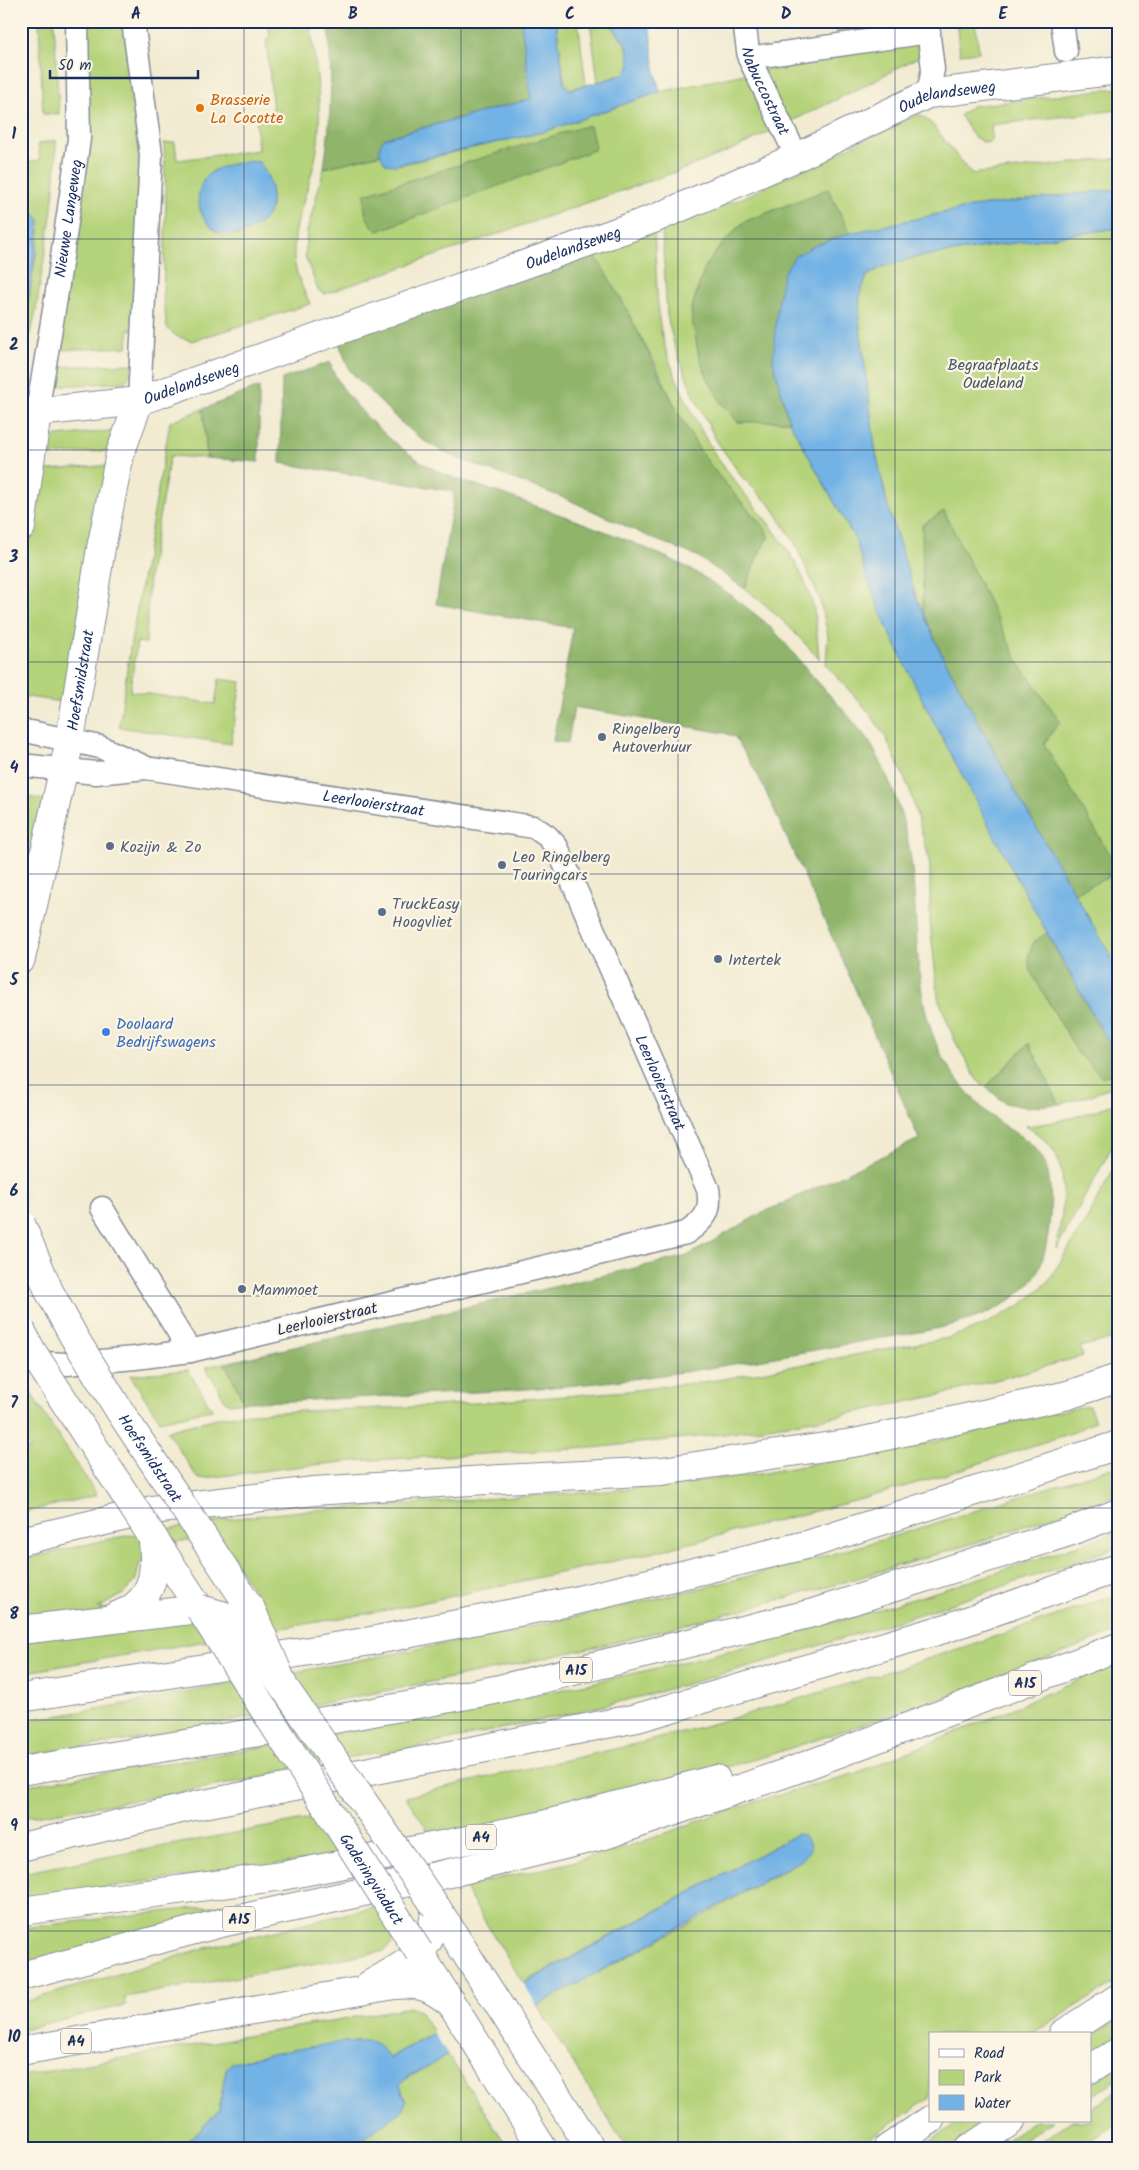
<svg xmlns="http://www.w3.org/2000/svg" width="1139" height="2170" font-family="Kalam,sans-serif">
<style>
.green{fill:#b5d37a;stroke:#68816c;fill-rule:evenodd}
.forest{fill:#90b56a;stroke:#567264}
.water{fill:#72b2e5;stroke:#4670a2}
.pier{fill:#f2ebd2}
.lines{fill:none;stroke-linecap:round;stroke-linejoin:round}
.street-casing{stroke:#868d98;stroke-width:25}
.secondary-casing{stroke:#868d98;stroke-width:30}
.highway-casing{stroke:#868d98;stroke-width:30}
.street{stroke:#fff;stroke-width:22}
.secondary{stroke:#fff;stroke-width:28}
.highway{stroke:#fff;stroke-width:28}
.secondary-bridge-casing{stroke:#868d98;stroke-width:30;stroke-linecap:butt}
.highway-bridge-casing{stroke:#868d98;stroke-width:30;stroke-linecap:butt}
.secondary-bridge{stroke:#fff;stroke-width:28}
.highway-bridge{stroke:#fff;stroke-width:28}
.grid{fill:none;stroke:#1b2f5e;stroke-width:1;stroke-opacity:0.55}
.food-dot{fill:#e8710a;stroke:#fcf5e5;stroke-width:2}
.service-dot{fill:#5c6f8a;stroke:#fcf5e5;stroke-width:2}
.shop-dot{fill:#3f7fe0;stroke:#fcf5e5;stroke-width:2}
.labels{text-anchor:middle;stroke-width:4.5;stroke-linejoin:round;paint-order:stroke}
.shield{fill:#fcf5e5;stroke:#5e6a86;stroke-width:1}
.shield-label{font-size:15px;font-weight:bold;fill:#1b2f5e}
.street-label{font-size:16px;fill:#1b2f5e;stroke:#fcf5e5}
.food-label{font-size:16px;fill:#c56008;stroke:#fcf5e5;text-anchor:start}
.park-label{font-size:16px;fill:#425865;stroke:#fcf5e5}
.service-label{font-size:16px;fill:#4e5e75;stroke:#fcf5e5;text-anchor:start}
.shop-label{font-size:16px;fill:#366cbe;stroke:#fcf5e5;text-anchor:start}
.neatline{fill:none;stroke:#1b2f5e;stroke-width:2}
.grid-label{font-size:16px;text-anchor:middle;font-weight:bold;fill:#1b2f5e}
</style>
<rect width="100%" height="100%" fill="#fcf5e5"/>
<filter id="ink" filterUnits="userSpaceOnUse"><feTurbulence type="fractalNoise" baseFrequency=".02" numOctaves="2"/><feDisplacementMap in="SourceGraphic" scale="10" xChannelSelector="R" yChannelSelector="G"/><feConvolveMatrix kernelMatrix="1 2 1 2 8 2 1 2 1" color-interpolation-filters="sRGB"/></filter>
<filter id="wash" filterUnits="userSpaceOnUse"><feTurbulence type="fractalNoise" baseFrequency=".0096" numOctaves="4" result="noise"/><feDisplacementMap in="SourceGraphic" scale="20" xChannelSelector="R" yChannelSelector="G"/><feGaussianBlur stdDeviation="1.12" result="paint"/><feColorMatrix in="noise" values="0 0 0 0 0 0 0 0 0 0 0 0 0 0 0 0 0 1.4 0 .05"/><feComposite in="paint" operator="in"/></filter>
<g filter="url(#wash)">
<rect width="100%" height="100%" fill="#f2ebd2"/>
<g class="green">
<polygon points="39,21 54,21 59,114 43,114"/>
<polygon points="84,21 125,21 138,142 141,207 136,330 129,329 127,347 61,350 61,343 55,343"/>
<path d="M268,21H310C315,62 322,101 318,142C314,181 292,219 294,258C295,274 304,290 310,304L192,341L176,336L167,328L163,296L166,206L164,143L175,142L177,160L258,150L256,122L280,120L279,110H273L266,39H270ZM248,161L271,187V207C262,215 247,231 237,235C219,243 205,222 201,208L222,167Z"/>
<polygon points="556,21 578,21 586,85 569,89 565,86"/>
<path d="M590,21H609C617,39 641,52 625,74L598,82Z"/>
<polygon points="877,21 897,21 898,31 838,40 836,26"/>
<polygon points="956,21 975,21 979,52 960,54"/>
<path d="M918,37L920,56L858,89L736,148L684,169L325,294L318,290L305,256L307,232L324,168L381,154L383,159L395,165L403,164L543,132L660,92ZM383,190L402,221L378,231L365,194Z"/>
<polygon points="1118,88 1118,110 991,125 992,141 985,143 974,137 960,115 972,106"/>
<polygon points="919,114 932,124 971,174 1118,158 1118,189 971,207 850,233 828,189 744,222 738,227 706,265 691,309 699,356 738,422 789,421 856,541 867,578 884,621 925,705 1047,933 1034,942 1032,972 1078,1053 1105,1075 1118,1073 1118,1085 1086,1097 1059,1104 1029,1043 986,1087 977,1080 954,1039 938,997 930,922 930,867 927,850 909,788 885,736 868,711 826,665 828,635 819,597 795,543 772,507 742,477 716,440 692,391 675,348 667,316 662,228 738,200"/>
<path d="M56,140C57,187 49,231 41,277C37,304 35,331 21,355V325L25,320L40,231L25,211H21V163L40,160L38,144Z"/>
<polygon points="1118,228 1118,964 1115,963 1022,803 940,651 915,594 888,507 875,448 859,319 860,294 867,276 882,267 917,257"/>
<path d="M654,231C656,259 656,289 659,318C663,357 688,406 707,441C739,497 792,536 811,599C817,617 817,640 819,659C796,633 773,609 745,589L758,555L768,537L766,530L717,474L700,451L677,411L656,365L593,252Z"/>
<polygon points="132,364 131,374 125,382 58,386 50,382 51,367"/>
<polygon points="203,409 207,458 170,456 149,574 146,643 137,642 130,691 215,704 219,679 241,682 231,744 119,727 131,642 170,422"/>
<polygon points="110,431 114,432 117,450 39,456 48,437"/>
<polygon points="113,465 69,703 21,696 21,575 37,471"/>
<polygon points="21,796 45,800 21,881"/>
<path d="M1118,1102V1136L1056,1249C1062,1216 1073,1167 1045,1140C1040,1135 1032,1130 1026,1126C1058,1123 1088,1114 1118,1102Z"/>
<polygon points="1118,1160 1118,1337 1080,1347 1083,1356 945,1394 832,1417 724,1434 592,1448 353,1461 285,1468 198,1479 167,1431 221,1417 252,1413 437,1406 627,1391 717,1380 948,1338 982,1326 1021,1305 1047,1283 1086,1221"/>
<polygon points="225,1363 244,1402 230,1404 226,1402 206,1367"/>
<polygon points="188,1370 212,1409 160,1421 130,1375"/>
<polygon points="21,1379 24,1379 37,1403 97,1495 21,1513 21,1451 30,1449 21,1435"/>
<path d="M1089,1406L1095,1421L1077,1431L944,1475L862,1499L651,1553L393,1609L21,1673V1560L114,1538L228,1519L300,1511L605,1491L753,1475L930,1443L1050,1413ZM217,1533L270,1617L209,1626L189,1618L98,1608L123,1594L135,1582L140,1563L160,1545L200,1538Z"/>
<path d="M1118,1466V1494L984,1540L831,1586L630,1639L491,1670L151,1737L21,1756V1721C107,1709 192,1691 278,1675C462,1642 645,1605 825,1556C924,1529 1020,1495 1118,1466Z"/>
<path d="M1118,1531V1547C962,1602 806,1652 647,1695C558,1718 469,1735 380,1755L378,1752L274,1772L275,1775L156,1797L21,1818V1786C228,1754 435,1719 640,1672C802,1635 961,1587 1118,1531Z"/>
<path d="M1118,1594V1631L954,1694L773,1754L667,1784L433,1838L406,1797C489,1775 573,1760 656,1739C812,1698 966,1648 1118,1594Z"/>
<polygon points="1118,1662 1118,1981 1031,2034 930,2034 930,2098 852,2149 627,2149 537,2005 696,1920 801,1860 797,1834 523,1983 463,1886 565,1864 639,1843 731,1809 856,1773 989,1719"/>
<polygon points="320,1817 344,1855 21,1899 21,1873"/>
<polygon points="274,1899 21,1969 21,1928"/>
<path d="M377,1906C388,1923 403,1933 385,1951L125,1997L126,2005L47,2023L21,2031V2003L198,1950Z"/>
<path d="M410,2007L420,2011L434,2033L388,2058C378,2042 374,2041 355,2041L226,2069L219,2110L199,2131L177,2149H21V2076Z"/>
<polygon points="1118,2019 1118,2039 1090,2057 1090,2037"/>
<polygon points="448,2055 509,2149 347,2149 401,2112 406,2102 400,2085 403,2081"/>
<polygon points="1118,2067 1118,2079 1090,2097 1090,2085"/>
<polygon points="1118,2091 1118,2123 1078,2149 1029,2149 1071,2121 1090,2121 1090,2109"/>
<polygon points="960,2121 991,2121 949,2149 918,2149"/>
<polygon points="1034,2121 1053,2121 1010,2149 992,2149"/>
</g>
<g class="forest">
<path d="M328,21H521L531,99L391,136L380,147L381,154L324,168C332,116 332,74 328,21Z"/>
<path d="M585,126H590L595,146L594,150L378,231C365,221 363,209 365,194Z"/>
<polygon points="828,189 850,233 814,246 773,361 789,421 738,422 722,404 709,381 699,356 693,326 691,309 706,265 722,244 744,222"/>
<polygon points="593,252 622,300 677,411 700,451 717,474 766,530 768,537 758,555 745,589 697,556 654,539 567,499 449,455 424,441 397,419 350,371 338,341"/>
<path d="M330,362C337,395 398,450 428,466C449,478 474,484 497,492C555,513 615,533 672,560C703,574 734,597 760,618C778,632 793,654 809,672C827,693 855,721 870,743C890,775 907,825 911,861C920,928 910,1006 948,1066C961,1086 977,1105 996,1120C1021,1139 1044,1143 1049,1179C1053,1204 1049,1248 1038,1271C1032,1283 1019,1294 1009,1301C967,1330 898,1334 848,1344C776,1357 704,1370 631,1379C545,1390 457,1393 370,1397C328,1399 286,1402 244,1402L225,1363L687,1256L758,1215L919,1139L844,963L759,777L735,737L725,733L574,707L568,743L553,741L573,628L436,604L454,496L452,491L280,463L282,379Z"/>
<polygon points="259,387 259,462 207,458 203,409"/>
<polygon points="944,511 1019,663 1060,721 1044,744 1118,868 1118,873 1074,893 1022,803 940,651 923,611 922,525"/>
<path d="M1047,933L1111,1047L1118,1054V1073C1113,1077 1107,1074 1102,1077L1078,1053L1031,972L1028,956L1034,942Z"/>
<polygon points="1029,1043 1059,1104 1025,1107 1005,1103 986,1087"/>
</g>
<g class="water">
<path d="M521,21H556L564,82L569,89H573L622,75L630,67L627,45L609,21H649L655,71L660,92L543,132L395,165L386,164C380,156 376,145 385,138L531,99Z"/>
<path d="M248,161L259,162C270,175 274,193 270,209C268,217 260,224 253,228C209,254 184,198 208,175C219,165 234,164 248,161Z"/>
<polygon points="1118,189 1118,228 917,257 882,267 867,276 860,294 859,319 875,448 888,507 915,594 940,651 1022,803 1115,963 1118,964 1118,1054 1111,1047 1015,875 925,705 884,621 867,578 856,541 789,421 773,361 777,309 783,274 795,256 814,246 850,233 971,207"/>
<polygon points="21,211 32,211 40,220 25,320 21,325"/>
<path d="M797,1834L803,1835L809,1842L810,1850L801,1860L408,2077L400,2085L406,2102L401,2112L347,2149H177L199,2131L219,2110L226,2069L230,2064C251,2057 355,2036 373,2042C381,2045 384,2051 389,2058Z"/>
</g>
<polygon class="pier" points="522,1981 538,2007 449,2057 432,2031"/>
</g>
<g filter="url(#ink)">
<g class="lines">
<defs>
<g id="street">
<polyline points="133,21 151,155 139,401"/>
<path id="s1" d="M744,21L749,58L797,157"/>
<polyline points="927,21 933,69 928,94"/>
<polyline points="1062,21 1066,51"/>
<polyline points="749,58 929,32"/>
<path id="s2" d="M21,411L37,412L56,298L79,139L77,21"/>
<polyline points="21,732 31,732 100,747 145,767"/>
<path id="s3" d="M21,765L96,773L146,768L534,827L547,836L557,847L708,1189C712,1212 705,1220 686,1233L190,1351L135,1358L67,1364L21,1362"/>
<polyline points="102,1208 190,1351"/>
</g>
<g id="secondary">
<path id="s4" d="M21,527L37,412L139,401L656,218L797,157L928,94L1118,70"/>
<path id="s5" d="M21,959L70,740L101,548L120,454L139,401"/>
<polyline points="152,1536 200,1609"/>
<polyline points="436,1907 591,2149"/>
<polyline points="419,1952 543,2149"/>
<polyline points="1063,2034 1118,1998"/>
<polyline points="1090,2069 1118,2052"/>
<polyline points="887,2149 930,2120"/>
<polyline points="969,2149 1011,2121"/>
</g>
<g id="highway">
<polyline points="21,1541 152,1510 314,1491 502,1479 662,1471 859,1442 1068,1395 1118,1378"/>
<path d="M114,1617C121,1614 129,1611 135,1606C156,1590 156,1560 152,1536"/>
<polyline points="21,1630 200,1609"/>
<polyline points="21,1698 371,1641 574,1601 810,1544 1118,1445"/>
<polyline points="21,1771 307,1724 495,1690 813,1613 1069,1532 1118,1513"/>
<polyline points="21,1847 194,1806 637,1718 947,1628 1118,1568"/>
<polyline points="21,1911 282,1876 539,1826 716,1779"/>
<polyline points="21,1976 221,1923 459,1871 605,1835 797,1769 1118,1647"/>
<path d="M369,1985C386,1975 419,1959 428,1941C433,1930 434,1918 436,1907"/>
<path d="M21,2051L394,1985C421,1983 429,1986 451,2003"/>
</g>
</defs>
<use href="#street" class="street-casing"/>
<use href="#secondary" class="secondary-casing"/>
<use href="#highway" class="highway-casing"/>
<use href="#street" class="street"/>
<use href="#secondary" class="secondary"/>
<use href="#highway" class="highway"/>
<defs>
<g id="secondary-bridge">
<path id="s6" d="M21,1224L49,1291L74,1337L119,1410L251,1609L284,1687L436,1907"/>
<polyline points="21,1330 31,1350 152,1536"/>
<path id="s7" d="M200,1609L419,1952"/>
</g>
<polyline id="highway-bridge" points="200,1609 225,1616 250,1642 284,1687"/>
</defs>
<use href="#secondary-bridge" class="secondary-bridge-casing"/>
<use href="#highway-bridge" class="highway-bridge-casing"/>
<use href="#secondary-bridge" class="secondary-bridge"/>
<use href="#highway-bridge" class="highway-bridge"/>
</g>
</g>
<path class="grid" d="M244,21V2149M461,21V2149M678,21V2149M895,21V2149M21,239H1118M21,450H1118M21,662H1118M21,874H1118M21,1085H1118M21,1296H1118M21,1508H1118M21,1720H1118M21,1931H1118"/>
<circle class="food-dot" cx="200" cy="108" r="5"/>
<g class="service-dot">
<circle cx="602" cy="737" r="5"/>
<circle cx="110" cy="846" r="5"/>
<circle cx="502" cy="865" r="5"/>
<circle cx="382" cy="912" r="5"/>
<circle cx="718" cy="959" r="5"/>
<circle cx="242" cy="1289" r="5"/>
</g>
<circle class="shop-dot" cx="106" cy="1032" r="5"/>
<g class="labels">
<g class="shield">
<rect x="560" y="1657.5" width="32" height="25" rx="4"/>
<rect x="1009" y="1670.5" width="32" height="25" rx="4"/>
<rect x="466" y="1824.5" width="30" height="25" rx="4"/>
<rect x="223" y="1906.5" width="32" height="25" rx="4"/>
<rect x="61" y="2028.5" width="30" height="25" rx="4"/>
</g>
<g class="shield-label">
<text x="576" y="1675">A15</text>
<text x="1025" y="1688">A15</text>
<text x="481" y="1842">A4</text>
<text x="239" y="1924">A15</text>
<text x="76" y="2046">A4</text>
</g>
<g class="street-label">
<text dy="6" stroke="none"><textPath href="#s1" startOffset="74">Nabuccostraat</textPath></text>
<text dy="6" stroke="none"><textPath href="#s4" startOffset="1084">Oudelandseweg</textPath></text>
<text dy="6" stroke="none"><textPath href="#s2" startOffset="212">Nieuwe Langeweg</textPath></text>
<text dy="6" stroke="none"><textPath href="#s4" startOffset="679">Oudelandseweg</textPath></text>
<text dy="6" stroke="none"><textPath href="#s4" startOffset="274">Oudelandseweg</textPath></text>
<text dy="6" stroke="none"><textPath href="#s5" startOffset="285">Hoefsmidstraat</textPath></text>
<text dy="6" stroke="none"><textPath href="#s3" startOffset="356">Leerlooierstraat</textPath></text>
<text dy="6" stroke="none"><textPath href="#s3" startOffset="806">Leerlooierstraat</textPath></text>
<text transform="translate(327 1318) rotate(-13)" y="6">Leerlooierstraat</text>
<text dy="6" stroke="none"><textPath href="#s6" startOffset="268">Hoefsmidstraat</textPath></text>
<text dy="6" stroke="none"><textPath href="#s7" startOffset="320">Gaderingviaduct</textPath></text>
</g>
<g class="food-label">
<text x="210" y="105">Brasserie<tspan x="210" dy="18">La Cocotte</tspan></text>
</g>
<g class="park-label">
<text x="993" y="370">Begraafplaats<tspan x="993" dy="18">Oudeland</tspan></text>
</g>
<g class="service-label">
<text x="612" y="734">Ringelberg<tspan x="612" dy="18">Autoverhuur</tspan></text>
<text x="120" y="852">Kozijn &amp; Zo</text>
<text x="512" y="862">Leo Ringelberg<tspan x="512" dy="18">Touringcars</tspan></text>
<text x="392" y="909">TruckEasy<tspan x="392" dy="18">Hoogvliet</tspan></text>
<text x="728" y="965">Intertek</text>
<text x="252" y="1295">Mammoet</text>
</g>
<g class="shop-label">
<text x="116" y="1029">Doolaard<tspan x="116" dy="18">Bedrijfswagens</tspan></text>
</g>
</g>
<rect width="1139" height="2170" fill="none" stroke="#fcf5e5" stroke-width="55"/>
<rect x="929" y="2032" width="162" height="90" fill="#fcf5e5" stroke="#a2a6af"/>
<rect x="939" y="2049" width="25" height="8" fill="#ffffff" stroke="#a2a6af"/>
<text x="974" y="2058" font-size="15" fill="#1b2f5e">Road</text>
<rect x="939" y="2070" width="25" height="15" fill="#b5d37a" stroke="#a2a6af"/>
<text x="974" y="2082" font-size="15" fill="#1b2f5e">Park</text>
<rect x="939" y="2095" width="25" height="15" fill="#72b2e5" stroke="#a2a6af"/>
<text x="974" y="2108" font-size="15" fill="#1b2f5e">Water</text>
<path d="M50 70v8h148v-8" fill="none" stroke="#1b2f5e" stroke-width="2.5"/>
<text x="58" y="70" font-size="15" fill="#1b2f5e" stroke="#fcf5e5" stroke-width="4" paint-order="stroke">50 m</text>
<rect x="28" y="28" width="1084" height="2114" class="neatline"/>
<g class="grid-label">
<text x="136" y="19">A</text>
<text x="353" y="19">B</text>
<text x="570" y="19">C</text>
<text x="786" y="19">D</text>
<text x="1003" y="19">E</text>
<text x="14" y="139">1</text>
<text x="14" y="350">2</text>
<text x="14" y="562">3</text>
<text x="14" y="773">4</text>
<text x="14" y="985">5</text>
<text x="14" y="1196">6</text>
<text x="14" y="1408">7</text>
<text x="14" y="1619">8</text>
<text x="14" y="1831">9</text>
<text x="14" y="2042">10</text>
</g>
</svg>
